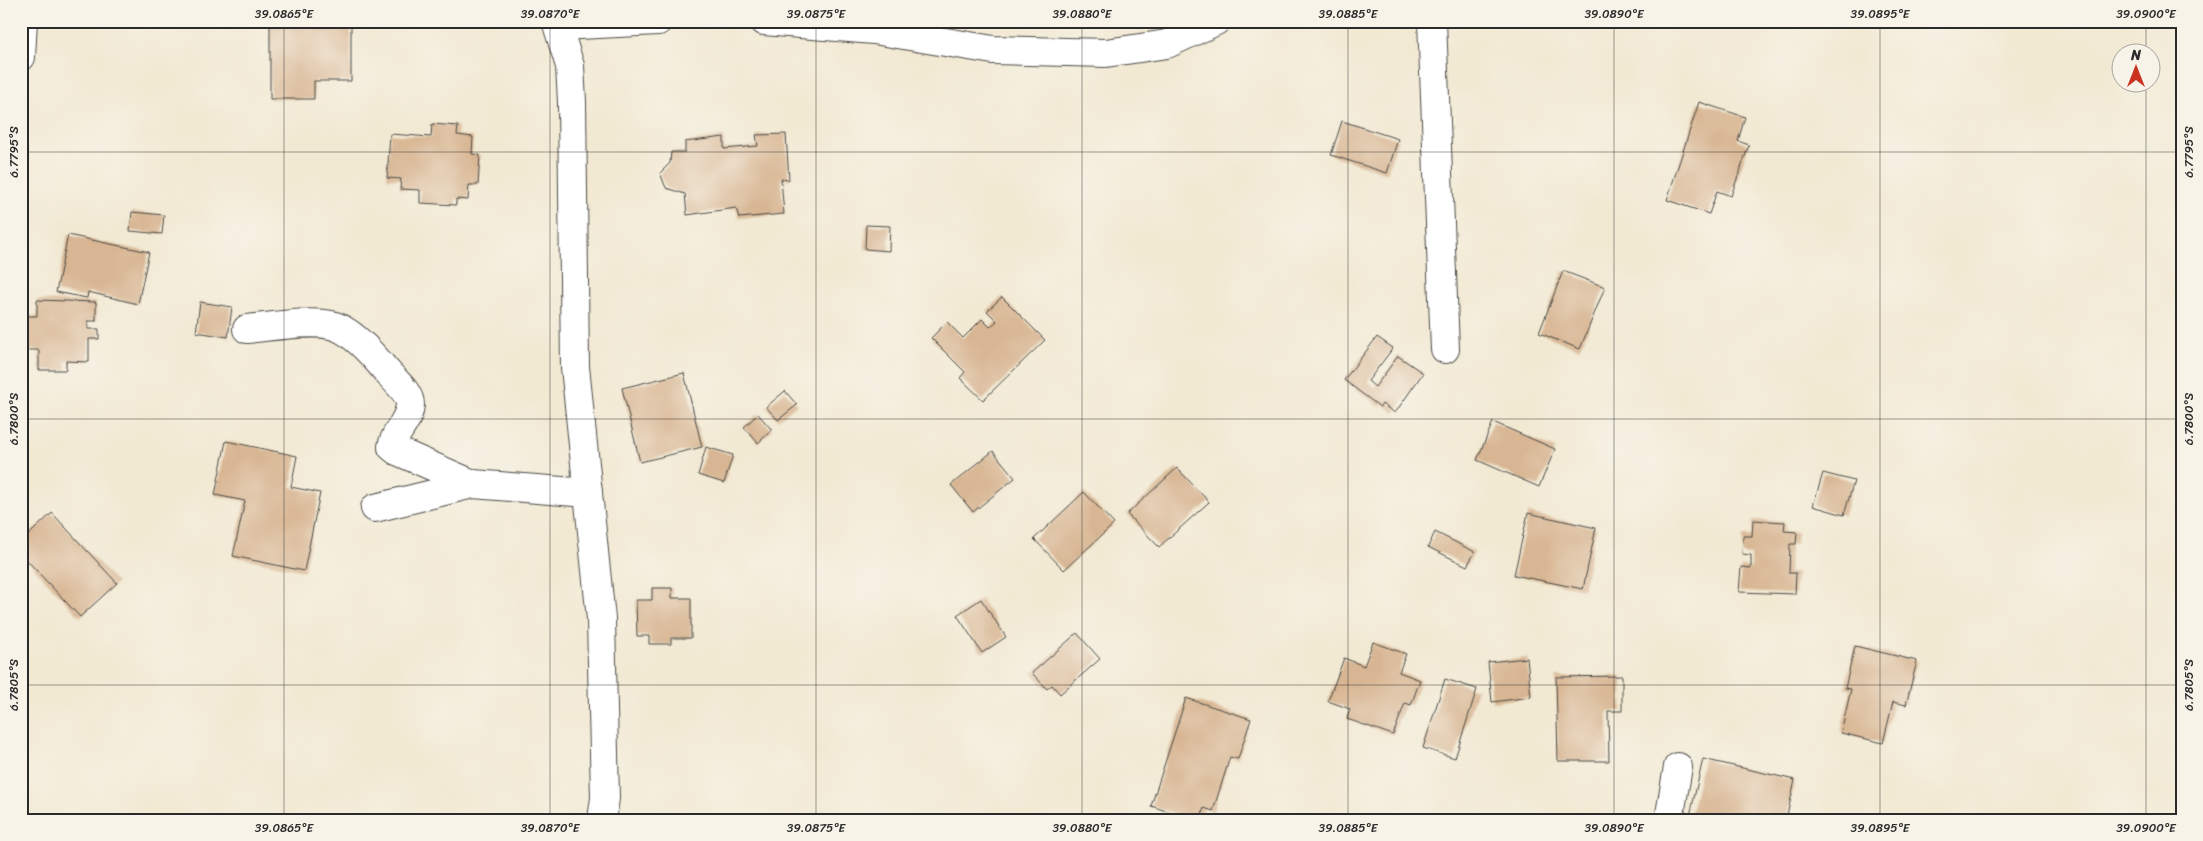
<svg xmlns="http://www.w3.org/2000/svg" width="2203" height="841" font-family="Sriracha,sans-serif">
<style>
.building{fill:#d8b693}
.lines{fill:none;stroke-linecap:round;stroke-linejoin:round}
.minor-casing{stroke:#494844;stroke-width:30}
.minor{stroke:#fff;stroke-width:28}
.ticks{fill:none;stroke:#2b2b2b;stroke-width:1;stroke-opacity:0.45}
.neatline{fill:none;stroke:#2b2b2b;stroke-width:2}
.ticks-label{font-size:12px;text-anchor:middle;fill:#2b2b2b}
</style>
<rect width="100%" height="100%" fill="#f7f3e8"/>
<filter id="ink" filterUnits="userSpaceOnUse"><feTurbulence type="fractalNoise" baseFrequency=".02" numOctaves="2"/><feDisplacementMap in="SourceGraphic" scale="10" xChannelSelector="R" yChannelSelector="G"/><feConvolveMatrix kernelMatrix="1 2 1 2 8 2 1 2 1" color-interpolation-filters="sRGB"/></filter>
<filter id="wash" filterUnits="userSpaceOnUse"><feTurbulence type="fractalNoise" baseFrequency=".0096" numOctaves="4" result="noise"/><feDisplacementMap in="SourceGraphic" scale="20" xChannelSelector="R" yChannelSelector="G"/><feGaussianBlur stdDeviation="1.12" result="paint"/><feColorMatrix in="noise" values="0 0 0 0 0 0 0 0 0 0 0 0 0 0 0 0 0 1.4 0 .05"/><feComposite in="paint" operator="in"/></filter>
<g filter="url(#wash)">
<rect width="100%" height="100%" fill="#f2e9d3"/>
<g id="blocks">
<g class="building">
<polygon points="270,21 351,21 351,81 314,81 314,99 270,99"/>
<polygon points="1699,102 1745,117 1738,141 1749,145 1731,196 1717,191 1709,214 1667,200"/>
<polygon points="1342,121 1398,139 1387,173 1331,155"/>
<polygon points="432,124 458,126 457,135 473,137 472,154 480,155 478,185 469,185 468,200 456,199 456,205 420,203 420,190 400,189 401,179 387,178 390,134 431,137"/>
<polygon points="786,134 789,180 781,179 784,214 739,218 736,208 687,215 685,194 666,188 660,173 670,163 671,152 685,152 685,142 724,137 724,149 758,146 756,135"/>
<polygon points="132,212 164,215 162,234 130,231"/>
<polygon points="866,225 890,226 889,251 865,249"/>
<polygon points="68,235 149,252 138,304 88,292 87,298 56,292"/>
<polygon points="1563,271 1605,287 1580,349 1539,333"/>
<polygon points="1002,297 1045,340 983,400 960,378 965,372 931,338 947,322 963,338 982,319 990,327 997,321 987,311"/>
<polygon points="37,300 96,302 96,321 88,321 88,329 99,329 99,339 89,339 89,362 66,361 66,370 39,370 39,350 22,350 23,316 37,316"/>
<polygon points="200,302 232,307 228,337 196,332"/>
<polygon points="1377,337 1393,348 1368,381 1375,387 1398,356 1423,373 1395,413 1382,404 1380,407 1344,380"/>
<polygon points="684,373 702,447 640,462 622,388"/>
<polygon points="785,391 797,405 778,420 766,407"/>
<polygon points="758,414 772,430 758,443 744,427"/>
<polygon points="1493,422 1555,449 1539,487 1477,460"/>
<polygon points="226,441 297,456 291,487 320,493 304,571 233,556 245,501 215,495"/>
<polygon points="706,447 733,455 724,483 698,475"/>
<polygon points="993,451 1015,478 973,512 951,485"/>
<polygon points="1177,468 1209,502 1159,547 1127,514"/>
<polygon points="1823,473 1854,481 1844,515 1813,506"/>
<polygon points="1084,492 1114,524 1064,570 1034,539"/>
<polygon points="52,513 117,583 80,617 21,554 21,542"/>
<polygon points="1528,513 1596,528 1583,589 1514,575"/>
<polygon points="1753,520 1785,522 1784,531 1797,532 1796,544 1790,544 1789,573 1796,573 1795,594 1739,592 1741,567 1751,568 1751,555 1742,554 1743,536 1752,536"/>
<polygon points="1435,532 1475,552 1467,566 1428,547"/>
<polygon points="652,588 672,588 672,598 691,598 691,638 671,638 671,644 649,644 649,636 637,636 636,600 652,600"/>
<polygon points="981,599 1006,637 982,653 957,615"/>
<polygon points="1077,633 1100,659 1060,694 1052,685 1047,689 1032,673"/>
<polygon points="1373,642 1406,654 1399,672 1420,680 1411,705 1405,703 1393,735 1347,719 1350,709 1328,701 1344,658 1364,666"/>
<polygon points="1855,646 1917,661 1906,705 1893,702 1883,743 1841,733 1851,689 1845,688"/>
<polygon points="1527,658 1531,697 1492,702 1488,662"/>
<polygon points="1622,676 1622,711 1608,711 1609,761 1558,761 1556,677"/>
<polygon points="1445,679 1477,689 1455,758 1423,748"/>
<polygon points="1186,698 1251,719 1238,759 1230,757 1213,811 1204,808 1200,820 1194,820 1151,806"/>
<polygon points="1703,759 1795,780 1786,820 1689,820"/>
</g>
</g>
</g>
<g filter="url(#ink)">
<use href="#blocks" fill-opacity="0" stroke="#494844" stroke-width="1"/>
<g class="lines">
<defs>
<g id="minor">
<polyline points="556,21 570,66 572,102 575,367 601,619 605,798 602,820"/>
<polyline points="764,21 874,30 993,50 1106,53 1167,44 1216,21"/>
<polyline points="1432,21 1445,349"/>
<polyline points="559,26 658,21"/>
<polyline points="21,57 23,21"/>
<path d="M247,329C270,327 309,320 331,325C352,329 376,359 389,374C397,383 410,393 410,405C409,422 394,432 392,447L397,451L473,484"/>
<polyline points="375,508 473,484 588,493"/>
<polyline points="1669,820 1678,767"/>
</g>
</defs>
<use href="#minor" class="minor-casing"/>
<use href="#minor" class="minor"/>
</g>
</g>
<path class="ticks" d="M284,21V820M550,21V820M816,21V820M1082,21V820M1348,21V820M1614,21V820M1880,21V820M2146,21V52M2146,82V820M21,152H2182M21,419H2182M21,685H2182"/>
<rect width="2203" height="841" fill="none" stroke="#f7f3e8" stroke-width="55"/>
<g transform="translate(2136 68)"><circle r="24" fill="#f7f3e8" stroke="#a5a39c"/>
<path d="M0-4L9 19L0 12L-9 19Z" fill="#c8321e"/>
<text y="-8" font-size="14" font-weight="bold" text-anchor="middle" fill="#2b2b2b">N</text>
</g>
<rect x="28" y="28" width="2148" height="786" class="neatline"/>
<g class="ticks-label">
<text x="284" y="18">39.0865°E</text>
<text x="550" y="18">39.0870°E</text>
<text x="816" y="18">39.0875°E</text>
<text x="1082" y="18">39.0880°E</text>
<text x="1348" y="18">39.0885°E</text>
<text x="1614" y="18">39.0890°E</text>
<text x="1880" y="18">39.0895°E</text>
<text x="2146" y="18">39.0900°E</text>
<text transform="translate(14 152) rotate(-90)" y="4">6.7795°S</text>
<text transform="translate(2189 152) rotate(-90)" y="4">6.7795°S</text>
<text transform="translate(14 419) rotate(-90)" y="4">6.7800°S</text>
<text transform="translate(2189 419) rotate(-90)" y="4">6.7800°S</text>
<text transform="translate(14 685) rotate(-90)" y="4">6.7805°S</text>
<text transform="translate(2189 685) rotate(-90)" y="4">6.7805°S</text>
<text x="284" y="832">39.0865°E</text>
<text x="550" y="832">39.0870°E</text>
<text x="816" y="832">39.0875°E</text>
<text x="1082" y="832">39.0880°E</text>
<text x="1348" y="832">39.0885°E</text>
<text x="1614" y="832">39.0890°E</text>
<text x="1880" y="832">39.0895°E</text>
<text x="2146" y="832">39.0900°E</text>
</g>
</svg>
